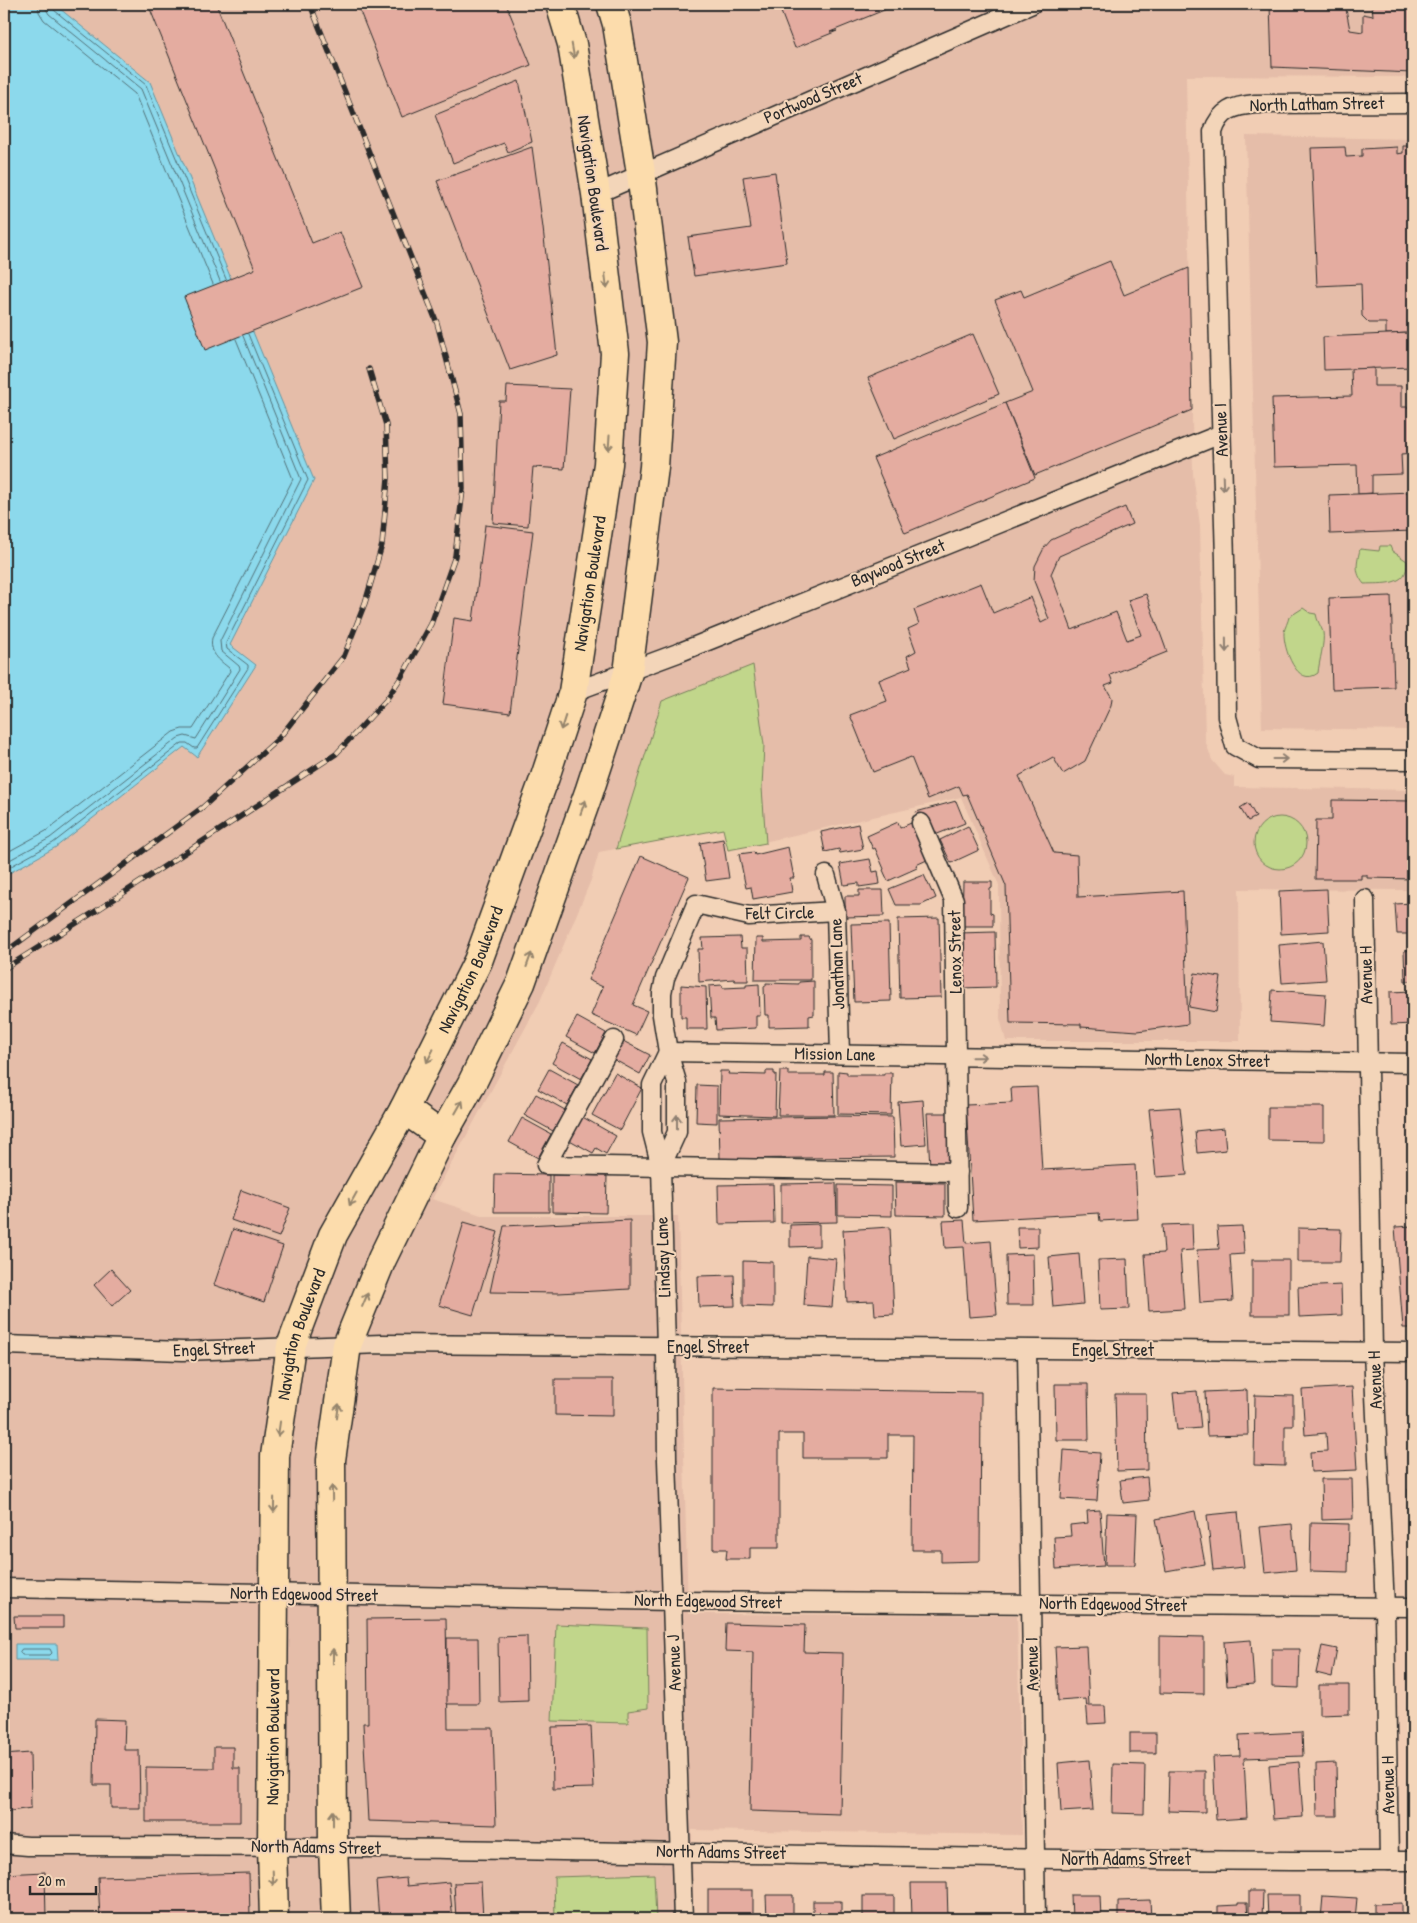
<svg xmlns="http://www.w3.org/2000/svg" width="1417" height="1923" font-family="'Patrick Hand',sans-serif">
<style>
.built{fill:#e5bda9}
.green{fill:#c1d68b;stroke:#76805b}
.water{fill:#8cd9ec;stroke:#65939f}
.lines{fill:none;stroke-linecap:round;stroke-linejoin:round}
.shore{stroke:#527178;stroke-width:1}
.building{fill:#e4aca0;stroke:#2b2b2b}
.street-casing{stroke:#2b2b2b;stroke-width:21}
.primary-casing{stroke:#2b2b2b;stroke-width:31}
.street{stroke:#f3d5b9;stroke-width:18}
.primary{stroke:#fcdcac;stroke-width:28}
.rail-casing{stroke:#2b2b2b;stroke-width:5.5}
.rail{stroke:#f3d5b9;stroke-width:4;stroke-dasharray:11;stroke-linecap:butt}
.oneway{stroke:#94846c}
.oneway2{stroke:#8f8072}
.labels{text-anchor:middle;stroke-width:4;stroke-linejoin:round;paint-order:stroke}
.street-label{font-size:18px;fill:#2b2b2b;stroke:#f3d5b9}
</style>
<rect width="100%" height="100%" fill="#f1cdb4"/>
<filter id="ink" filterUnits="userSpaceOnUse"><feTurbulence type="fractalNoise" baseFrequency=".02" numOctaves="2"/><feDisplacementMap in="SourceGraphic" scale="10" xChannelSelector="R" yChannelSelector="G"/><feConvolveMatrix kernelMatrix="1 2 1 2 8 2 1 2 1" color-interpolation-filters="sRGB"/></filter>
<g filter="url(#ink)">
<g class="built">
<polygon points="54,4 1413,4 1413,77 1186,76 1193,474 1200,525 1205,740 1212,760 1225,775 1234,777 1234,787 1413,790 1413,890 1239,889 1240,1041 1006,1041 1000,1018 999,885 961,797 728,850 723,829 599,852 591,880 540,1001 432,1199 484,1216 678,1216 688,1614 1017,1615 1022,1835 692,1830 693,1919 4,1919 4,876 56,847 185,747 197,757 256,665 230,645 314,480 150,82"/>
<polygon points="1246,136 1413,139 1413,730 1262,728"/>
</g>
<g class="green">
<path d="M1380,546H1390L1392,551L1407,561C1409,587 1382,583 1364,584C1354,572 1357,563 1360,549L1379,551Z"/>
<path d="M1303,608L1310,613L1316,614C1317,621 1321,626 1323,632C1325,643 1319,661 1318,673C1297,689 1283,648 1284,632C1285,627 1288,622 1289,617Z"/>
<polygon points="753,665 764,745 762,788 766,843 728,850 723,829 616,849 662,701"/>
<circle cx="1280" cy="843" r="26"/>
<polygon points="556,1624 647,1628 648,1708 628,1711 628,1723 552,1721"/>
<polygon points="654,1874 656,1919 555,1919 554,1877"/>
</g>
<g class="water">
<polygon points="4,4 54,4 150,82 314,480 230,645 256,665 197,757 184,747 56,847 4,876"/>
<polygon points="15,1644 57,1644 58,1660 15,1660"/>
</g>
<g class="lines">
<g class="shore">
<polyline points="38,4 39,12 44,20 135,94 213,284"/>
<polyline points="45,4 46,9 49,14 141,89 220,281"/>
<polyline points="52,4 54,10 146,85 226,279"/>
<path d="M4,854L46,831L173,732L182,729H193L230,671L229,668C219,660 209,653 212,638L293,479L236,339"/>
<polyline points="4,863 50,838 178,738 185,736 196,739 240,669 239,666 221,651 220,641 301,479 243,336"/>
<polyline points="4,870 53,843 182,743 187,743 194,748 197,748 248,668 248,665 227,649 226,643 308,480 248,334"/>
<polygon points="22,1649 50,1649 52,1653 50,1655 22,1655 20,1652"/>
</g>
</g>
<g class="building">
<polygon points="148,4 216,4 312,243 340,232 363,287 205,350 184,297 255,269"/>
<polygon points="357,4 506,4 531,65 402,117"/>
<polygon points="778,4 899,4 830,32 837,31 795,48"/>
<polygon points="1270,4 1345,4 1350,30 1363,32 1363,14 1373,16 1372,4 1413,4 1413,73 1272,67"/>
<polygon points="519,81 532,142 508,152 504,143 453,163 435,115"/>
<polygon points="1403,146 1413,146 1413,321 1408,321 1409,333 1386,334 1386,323 1369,323 1362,316 1361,284 1317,286 1311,148 1345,147 1346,157 1362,156 1362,149 1397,147 1397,154 1403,153"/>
<polygon points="532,147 543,228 557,355 510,370 437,181"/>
<polygon points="775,172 787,263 694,276 688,237 751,228 743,177"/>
<polygon points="1110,261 1124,295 1189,268 1192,410 1035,475 1005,403 1033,392 995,300 1021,290 1024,297"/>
<polygon points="1409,333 1413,333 1413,367 1324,370 1323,337"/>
<polygon points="973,334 999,394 894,439 868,378"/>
<polygon points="1374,368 1374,386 1401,386 1401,407 1413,407 1413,453 1401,454 1402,474 1372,475 1372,493 1358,494 1357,465 1274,467 1272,398 1352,396 1351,369"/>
<polygon points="507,386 570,389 564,469 533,467 528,526 493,523 499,401 506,401"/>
<polygon points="1005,403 1035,478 905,533 873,458"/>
<polygon points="1413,492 1413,531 1330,534 1329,495"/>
<polygon points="1125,507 1132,524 1059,556 1051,574 1072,630 1116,612 1127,640 1141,635 1128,600 1146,594 1167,652 1110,675 1113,683 1105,686 1112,698 1111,705 1085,761 1063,774 1053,757 1019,776 1054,853 1077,855 1078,897 1183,891 1188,1024 1138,1031 1081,1027 1081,1024 1010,1023 1006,886 967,794 963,795 959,786 928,799 911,757 873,772 850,715 887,701 879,680 911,667 907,656 916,651 908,629 919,624 914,610 981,583 993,613 1031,597 1041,623 1049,619 1034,581 1035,566 1044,548 1051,540"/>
<polygon points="485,525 533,531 510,713 443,704 454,618 473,621"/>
<polygon points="1391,596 1394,687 1332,689 1329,598"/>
<polygon points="1332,800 1413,801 1413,879 1367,878 1367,875 1361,875 1361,879 1315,879 1316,820 1332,820"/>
<polygon points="956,801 965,823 930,837 916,812"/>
<polygon points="1248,803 1256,817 1248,821 1240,808"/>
<polygon points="898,822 900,828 911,823 927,860 916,865 917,868 888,881 883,870 884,869 875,848 873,849 867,836"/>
<polygon points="858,824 863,849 840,853 839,849 825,852 821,832"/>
<polygon points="968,826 979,850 951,863 940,840"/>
<polygon points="723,839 729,878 706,881 700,843"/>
<polygon points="788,847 794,878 790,878 792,892 753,899 751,887 746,888 739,854 754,852 755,855"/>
<polygon points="641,856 689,877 633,1005 647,1011 636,1035 591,1015 603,987 588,980"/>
<polygon points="870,859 873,872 878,871 880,884 859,887 859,883 844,885 840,864"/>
<polygon points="924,875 932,892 933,891 936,898 921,905 896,905 889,889"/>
<polygon points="963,882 992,882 992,888 990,889 990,913 993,914 993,926 962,926"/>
<polygon points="1327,889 1329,931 1281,934 1279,891"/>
<polygon points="859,890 883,890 884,916 845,917 845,896 859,896"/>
<polygon points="1413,903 1413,934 1397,934 1395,904"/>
<polygon points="939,918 941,997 900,998 898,919"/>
<polygon points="889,923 891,1001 854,1002 851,924"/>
<polygon points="995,932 996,987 959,988 958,933"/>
<polygon points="740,937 741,948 747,948 748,981 735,981 734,979 699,982 698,949 703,949 702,938"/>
<polygon points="801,937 809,937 811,940 811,980 755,980 756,938 763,938 763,942 801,941"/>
<polygon points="1323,941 1326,980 1282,983 1279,945"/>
<polygon points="1413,950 1413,981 1405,981 1404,951"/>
<polygon points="1195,973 1221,977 1216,1012 1189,1007"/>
<polygon points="814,981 814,1015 809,1016 809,1026 769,1027 769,1015 765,1015 764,986 766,986 766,983 799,984 799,982"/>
<polygon points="759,984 760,1016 756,1016 756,1028 716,1030 715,1018 711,1018 709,986 722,985 723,988 746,987 746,985"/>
<polygon points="681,985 706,987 707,1029 686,1029 686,1017 681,1017"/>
<polygon points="1272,990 1326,994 1324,1026 1270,1022"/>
<polygon points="1413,991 1413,1024 1391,1025 1390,992"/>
<polygon points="577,1017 606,1033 595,1053 566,1037"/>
<polygon points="623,1041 650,1055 640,1074 613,1059"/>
<polygon points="563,1043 592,1059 581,1079 552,1063"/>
<polygon points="549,1069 578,1085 567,1105 538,1089"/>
<polygon points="720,1071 729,1071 728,1074 766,1075 766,1071 774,1071 774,1074 776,1074 775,1116 719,1114"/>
<polygon points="780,1071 788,1071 788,1075 825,1075 825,1072 833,1072 834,1115 778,1115"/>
<polygon points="838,1071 847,1072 847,1075 884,1075 884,1073 892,1073 891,1115 838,1114"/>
<polygon points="615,1073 642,1088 620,1130 592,1115"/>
<polygon points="697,1085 717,1086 717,1123 696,1122"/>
<polygon points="1037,1087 1042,1170 1135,1165 1138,1219 1100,1221 1099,1213 973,1220 966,1105 1012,1103 1011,1088"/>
<polygon points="536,1094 565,1110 553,1131 524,1115"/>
<polygon points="923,1100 926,1144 901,1146 898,1102"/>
<polygon points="1180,1107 1187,1175 1156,1177 1149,1109"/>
<polygon points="1268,1107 1324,1107 1324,1141 1268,1140"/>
<polygon points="927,1113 948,1113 950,1166 930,1167"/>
<polygon points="579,1115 616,1136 606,1154 596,1148 593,1153 566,1138"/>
<polygon points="838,1116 893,1117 894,1157 720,1159 719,1118"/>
<polygon points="522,1118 551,1134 538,1158 509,1142"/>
<polygon points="1224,1128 1226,1150 1197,1153 1195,1131"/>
<polygon points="495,1174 549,1175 549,1212 494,1212"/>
<polygon points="552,1175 607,1176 606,1213 552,1212"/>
<polygon points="895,1182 945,1183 945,1216 896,1215"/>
<polygon points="836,1183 837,1222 781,1223 781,1184"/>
<polygon points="773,1184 774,1223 719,1224 718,1185"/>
<polygon points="838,1185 892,1186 892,1216 838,1215"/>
<polygon points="241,1190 290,1208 279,1237 231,1220"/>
<polygon points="630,1220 630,1289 559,1293 490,1292 504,1226"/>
<polygon points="964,1220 966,1243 991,1241 997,1315 969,1317 964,1247 945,1248 943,1221"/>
<polygon points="464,1222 498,1232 473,1315 439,1305"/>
<polygon points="819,1224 819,1246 790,1247 790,1225"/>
<polygon points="1192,1224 1193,1250 1180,1251 1184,1309 1149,1311 1145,1254 1164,1253 1162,1225"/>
<polygon points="1242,1226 1244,1254 1230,1255 1233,1301 1200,1303 1197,1250 1219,1249 1217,1227"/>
<polygon points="1413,1226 1413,1328 1403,1328 1395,1227"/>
<polygon points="890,1227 894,1314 875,1315 874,1301 847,1302 843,1230"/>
<polygon points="1017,1227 1038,1227 1038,1247 1018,1248"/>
<polygon points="1298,1228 1341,1229 1340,1262 1298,1262"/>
<polygon points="233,1229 283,1246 264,1302 214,1285"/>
<polygon points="1033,1254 1034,1305 1007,1305 1006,1255"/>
<polygon points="1079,1254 1083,1304 1053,1307 1049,1257"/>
<polygon points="807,1256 836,1259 832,1307 804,1305"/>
<polygon points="1127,1259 1129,1309 1100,1310 1098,1260"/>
<rect x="1252" y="1260" width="37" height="55"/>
<polygon points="743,1261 773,1262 773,1307 743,1306"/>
<polygon points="111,1269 130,1290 112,1306 94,1285"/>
<polygon points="734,1275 735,1306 699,1307 698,1276"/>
<polygon points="1341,1285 1342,1315 1299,1317 1298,1287"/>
<polygon points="555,1379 613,1379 613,1416 555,1415"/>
<polygon points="1055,1384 1088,1384 1089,1440 1056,1440"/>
<polygon points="1352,1387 1357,1470 1311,1472 1310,1452 1327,1451 1326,1433 1305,1435 1302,1390"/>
<polygon points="713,1388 981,1392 980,1561 941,1562 941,1550 912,1550 913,1435 888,1435 888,1458 803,1458 803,1434 779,1434 779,1548 750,1548 750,1559 726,1559 727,1549 713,1549"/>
<polygon points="1247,1390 1248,1435 1207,1436 1205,1392"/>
<polygon points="1197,1391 1201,1428 1177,1430 1173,1393"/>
<polygon points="1409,1393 1413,1393 1413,1440 1411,1440"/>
<polygon points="1115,1394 1146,1394 1147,1470 1117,1471"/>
<polygon points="1255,1395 1293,1396 1293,1426 1285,1426 1285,1466 1254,1465"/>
<polygon points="1064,1450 1100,1453 1097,1501 1061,1499"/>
<polygon points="1147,1477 1149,1500 1123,1503 1120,1480"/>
<polygon points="1321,1479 1352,1479 1353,1519 1322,1520"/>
<polygon points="1408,1489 1413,1489 1413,1519 1409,1519"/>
<polygon points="1100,1510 1104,1566 1056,1569 1054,1537 1071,1536 1070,1525 1088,1523 1087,1511"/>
<polygon points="1195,1511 1205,1564 1166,1571 1156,1519"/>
<polygon points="1238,1512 1244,1567 1213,1570 1207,1515"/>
<polygon points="1107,1513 1137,1514 1135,1565 1105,1565"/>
<polygon points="1311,1523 1349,1524 1348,1572 1310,1571"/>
<polygon points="1292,1524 1296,1570 1265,1573 1260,1527"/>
<polygon points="14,1616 63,1616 63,1628 15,1628"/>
<polygon points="446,1618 448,1728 493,1728 496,1825 368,1821 363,1723 368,1723 367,1619"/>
<polygon points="726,1623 805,1625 804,1652 843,1653 840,1814 750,1811 753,1652 725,1651"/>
<polygon points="527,1636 528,1701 499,1702 498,1637"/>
<polygon points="1160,1636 1204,1637 1204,1694 1160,1693"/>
<polygon points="447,1638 478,1638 479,1704 447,1704"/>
<polygon points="1251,1640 1254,1684 1227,1686 1224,1642"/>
<polygon points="1086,1646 1089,1706 1105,1706 1106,1723 1088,1724 1086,1699 1058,1701 1055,1647"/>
<polygon points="1322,1646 1337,1649 1332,1677 1316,1673"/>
<polygon points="1272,1649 1300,1649 1299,1688 1272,1687"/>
<polygon points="1319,1685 1349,1685 1349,1714 1319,1715"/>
<polygon points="95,1719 125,1720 124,1750 139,1750 140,1808 111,1808 111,1785 94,1785"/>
<polygon points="591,1726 594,1788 553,1789 552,1727"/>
<polygon points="1302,1732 1303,1756 1244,1758 1247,1818 1216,1820 1213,1757 1240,1756 1239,1735"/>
<rect x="1130" y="1733" width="26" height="20"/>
<polygon points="214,1747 233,1747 233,1768 240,1768 240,1822 146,1822 146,1767 214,1768"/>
<polygon points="30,1753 31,1808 4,1812 4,1755"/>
<polygon points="1089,1760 1093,1810 1061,1812 1058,1763"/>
<polygon points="1299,1762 1303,1817 1273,1819 1269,1765"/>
<polygon points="1336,1763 1337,1816 1317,1816 1316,1764"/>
<polygon points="1113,1764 1145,1765 1144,1814 1112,1813"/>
<polygon points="1169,1771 1205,1771 1205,1812 1168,1811"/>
<polygon points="45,1872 46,1919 4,1919 4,1874"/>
<polygon points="249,1873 250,1919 100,1919 98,1877"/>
<polygon points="406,1878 407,1886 449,1882 453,1919 379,1919 376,1881"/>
<polygon points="481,1882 483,1919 456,1919 454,1883"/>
<polygon points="911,1883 947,1883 948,1919 912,1919"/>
<rect x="708" y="1890" width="45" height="29"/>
<polygon points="1249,1891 1263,1891 1262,1919 1249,1919"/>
<polygon points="766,1895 793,1895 793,1919 767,1919"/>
<polygon points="1071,1895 1100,1895 1101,1919 1072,1919"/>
<polygon points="1267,1895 1300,1895 1300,1919 1268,1919"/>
<rect x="863" y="1896" width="31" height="23"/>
<polygon points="1323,1896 1357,1898 1355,1919 1321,1919"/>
<polygon points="1150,1900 1151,1919 1118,1919 1118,1901"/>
<rect x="813" y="1901" width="28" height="18"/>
<polygon points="1238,1903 1247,1903 1248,1919 1218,1919 1218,1906 1238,1905"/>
<polygon points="1402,1903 1402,1919 1374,1919 1374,1904"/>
</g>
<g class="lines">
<defs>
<g id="street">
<path d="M1413,103L1255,104C1234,106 1220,110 1213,132L1225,560L1227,717L1235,746L1259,759L1413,760"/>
<polyline points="596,194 1032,4"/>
<polyline points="573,692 678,653 1221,434"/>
<polyline points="921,823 954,900 958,1208"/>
<polyline points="826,875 836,911 840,1054"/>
<polyline points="1365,899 1373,1352 1385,1607 1389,1861"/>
<polyline points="614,1040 546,1165 958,1172"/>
<polyline points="668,1052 652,1085 652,1132 661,1167 666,1347 667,1460 683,1919"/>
<polyline points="668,1052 1413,1063"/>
<polyline points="661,1167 677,1132 677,1082 668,1052 662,1015 662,993 665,978 696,904 749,916 836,911"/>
<polyline points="4,1345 183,1351 382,1344 1413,1352"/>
<polyline points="1027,1350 1036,1919"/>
<polyline points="4,1588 672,1601 1413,1607"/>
<path d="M4,1844L28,1846C490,1845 951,1862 1413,1861"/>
</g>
<g id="primary">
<polyline points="404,1109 442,1136"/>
<path id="s1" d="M274,1919L272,1846L275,1456L291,1346L333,1235L404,1109L478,961L545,777L573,692L608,464L615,353L596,194L572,44L560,4"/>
<polyline points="336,1919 333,1847 331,1460 347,1345 382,1259 442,1136 471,1085 521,983 589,792 628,673 654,467 662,342 641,173 617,24 611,4"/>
</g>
</defs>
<use href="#street" class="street-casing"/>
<use href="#primary" class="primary-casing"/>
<use href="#street" class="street"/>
<use href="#primary" class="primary"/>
<defs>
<g id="rail">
<polyline points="4,953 203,807 279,738 344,656 365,603 382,545 388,478 386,425 369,369"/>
<polyline points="4,969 99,909 336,754 386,700 402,676 431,624 455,556 463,489 461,414 437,323 310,4"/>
</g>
</defs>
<use href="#rail" class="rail-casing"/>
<use href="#rail" class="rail"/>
</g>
<defs><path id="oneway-shaft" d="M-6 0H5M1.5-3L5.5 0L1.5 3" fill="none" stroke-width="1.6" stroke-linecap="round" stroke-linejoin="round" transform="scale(1.25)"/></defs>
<g class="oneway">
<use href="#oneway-shaft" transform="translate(573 51) rotate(80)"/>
<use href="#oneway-shaft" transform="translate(606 281) rotate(83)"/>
<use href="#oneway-shaft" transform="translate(609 443) rotate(94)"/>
<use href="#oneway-shaft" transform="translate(563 723) rotate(108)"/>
<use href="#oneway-shaft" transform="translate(583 807) rotate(-70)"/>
<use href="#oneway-shaft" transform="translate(529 960) rotate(-70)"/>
<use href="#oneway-shaft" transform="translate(430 1056) rotate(117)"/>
<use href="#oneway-shaft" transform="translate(459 1107) rotate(-60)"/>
<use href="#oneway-shaft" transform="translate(353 1199) rotate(119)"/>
<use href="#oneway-shaft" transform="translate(365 1300) rotate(-67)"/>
<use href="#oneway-shaft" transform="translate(338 1411) rotate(-82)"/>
<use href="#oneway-shaft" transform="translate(279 1429) rotate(98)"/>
<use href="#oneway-shaft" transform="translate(332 1493) rotate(-91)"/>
<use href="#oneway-shaft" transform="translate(274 1505) rotate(91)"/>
<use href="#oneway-shaft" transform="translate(333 1656) rotate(-90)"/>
<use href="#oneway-shaft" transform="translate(333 1818) rotate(-90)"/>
<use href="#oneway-shaft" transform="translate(273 1878) rotate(88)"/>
</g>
<g class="oneway2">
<use href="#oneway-shaft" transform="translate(1223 483) rotate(88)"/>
<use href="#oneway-shaft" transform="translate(1226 645) rotate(89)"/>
<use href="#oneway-shaft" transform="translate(1280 759)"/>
<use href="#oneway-shaft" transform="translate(979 1057) rotate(-1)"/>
<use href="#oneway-shaft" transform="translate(677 1122) rotate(-90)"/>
</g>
</g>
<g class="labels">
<g class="street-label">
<text transform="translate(813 98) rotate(-23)" y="6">Portwood Street</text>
<text transform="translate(1317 104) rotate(-1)" y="6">North Latham Street</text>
<text transform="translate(593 183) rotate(82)" y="6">Navigation Boulevard</text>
<text transform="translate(1221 430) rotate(-92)" y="6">Avenue I</text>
<text transform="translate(898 563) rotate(-22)" y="6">Baywood Street</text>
<text dy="6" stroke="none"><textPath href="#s1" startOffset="1398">Navigation Boulevard</textPath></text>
<text transform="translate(780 913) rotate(-1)" y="6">Felt Circle</text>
<text transform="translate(955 952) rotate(-91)" y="6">Lenox Street</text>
<text transform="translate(837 964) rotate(-92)" y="6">Jonathan Lane</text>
<text dy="6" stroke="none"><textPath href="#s1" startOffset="992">Navigation Boulevard</textPath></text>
<text transform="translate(1366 975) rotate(-91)" y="6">Avenue H</text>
<text transform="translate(835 1054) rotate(1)" y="6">Mission Lane</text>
<text transform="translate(1207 1060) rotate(1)" y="6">North Lenox Street</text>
<text transform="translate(663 1257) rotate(-92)" y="6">Lindsay Lane</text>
<text dy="6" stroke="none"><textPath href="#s1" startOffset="588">Navigation Boulevard</textPath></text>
<text x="708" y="1353">Engel Street</text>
<text transform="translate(214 1349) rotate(-2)" y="6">Engel Street</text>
<text x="1113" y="1356">Engel Street</text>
<text transform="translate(1375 1380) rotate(-92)" y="6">Avenue H</text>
<text transform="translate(304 1594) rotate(1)" y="6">North Edgewood Street</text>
<text transform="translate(708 1601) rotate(1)" y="6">North Edgewood Street</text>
<text transform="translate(1113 1604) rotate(1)" y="6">North Edgewood Street</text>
<text transform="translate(674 1663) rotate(-92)" y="6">Avenue J</text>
<text transform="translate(1032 1664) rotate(-91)" y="6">Avenue I</text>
<text dy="6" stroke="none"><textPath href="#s1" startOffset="182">Navigation Boulevard</textPath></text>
<text transform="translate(1388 1785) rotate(-91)" y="6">Avenue H</text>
<text transform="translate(316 1847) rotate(1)" y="6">North Adams Street</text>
<text transform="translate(721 1852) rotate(1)" y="6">North Adams Street</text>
<text x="1126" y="1865">North Adams Street</text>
</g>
</g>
<rect width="1417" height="1923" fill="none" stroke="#f3d5b9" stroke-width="20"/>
<rect x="10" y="10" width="1397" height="1903" fill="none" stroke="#2b2b2b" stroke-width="2" filter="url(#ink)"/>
<path d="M30 1886v8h66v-8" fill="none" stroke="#2b2b2b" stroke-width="2.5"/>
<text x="38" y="1886" font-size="15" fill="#2b2b2b" stroke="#f3d5b9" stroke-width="4" paint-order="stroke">20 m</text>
</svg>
